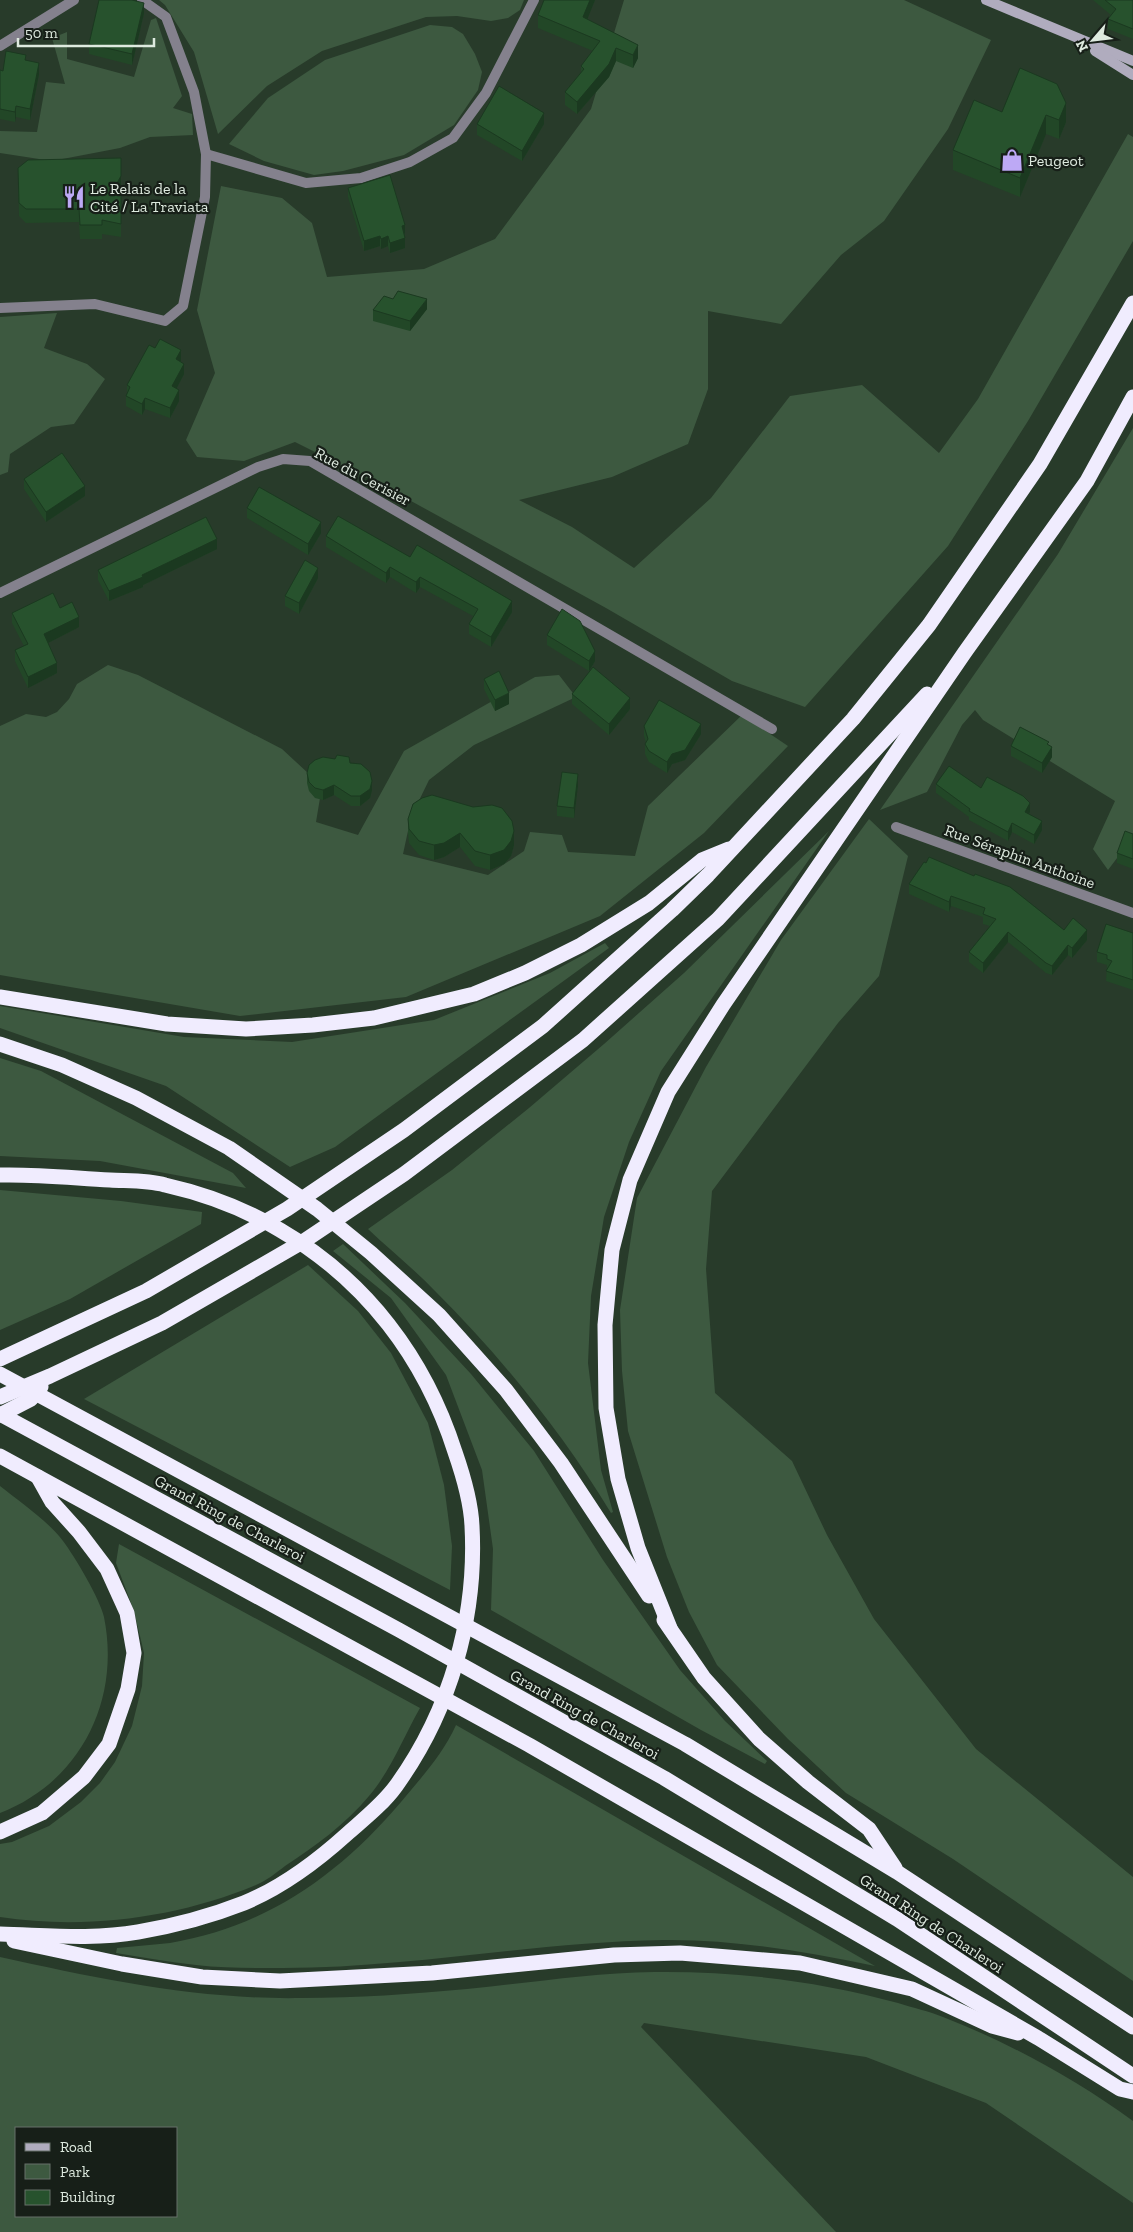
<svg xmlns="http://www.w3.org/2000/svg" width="1133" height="2232" font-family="'Zilla Slab',serif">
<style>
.green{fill:#3d5940;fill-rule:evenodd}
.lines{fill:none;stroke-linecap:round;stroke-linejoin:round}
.minor{stroke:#84818d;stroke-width:10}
.secondary{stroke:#b0acbe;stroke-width:10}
.motorway{stroke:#f0ecfe;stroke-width:15}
.wall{fill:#224727}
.shaded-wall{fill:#1b3920}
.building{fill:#27522d;stroke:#1b3920}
.labels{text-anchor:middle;stroke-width:4.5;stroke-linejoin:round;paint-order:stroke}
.poi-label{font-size:16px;fill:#deeadf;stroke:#171f18;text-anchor:start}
.street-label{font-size:16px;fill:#deeadf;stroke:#171f18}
</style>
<rect width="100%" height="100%" fill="#283b2a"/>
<g class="green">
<polygon points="159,0 524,0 520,10 508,18 491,21 457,16 426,17 322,51 267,86 218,134 194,52 165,5"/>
<polygon points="624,0 904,0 991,40 948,129 884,221 841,255 781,324 708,311 708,389 688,444 612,477 519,500 572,527 634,568 711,498 790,396 862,385 939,453 978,399 1128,134 1133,137 1133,241 1028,421 948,546 805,707 732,681 606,608 391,490 295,442 244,461 197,457 186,440 215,373 197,310 221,186 282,198 312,223 327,277 424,269 495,239 591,109"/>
<polygon points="156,18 182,96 173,108 192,114 193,135 150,137 120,148 52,161 0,153 0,131 37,132 46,82 65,84 52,38 67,32 67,59 134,77 151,20"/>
<polygon points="430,25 452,27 463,34 475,54 482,72 478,90 454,125 404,155 343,171 314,175 264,161 229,144 268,98 325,60"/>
<polygon points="57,313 44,348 87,364 105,379 74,424 51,427 10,454 8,472 0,475 0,317"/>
<polygon points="1133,428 1133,837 1108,870 1093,849 1115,801 983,720 975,710 962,725 927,792 880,810 1058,554"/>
<polygon points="108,665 138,675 282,749 322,786 316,822 358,835 404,751 535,677 559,675 576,697 474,745 429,780 411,817 403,854 488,875 524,851 530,832 562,835 568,852 635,856 648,806 742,715 788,746 704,833 600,916 406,997 240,1016 0,975 0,726 26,714 46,717 57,712 69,699 77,684"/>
<polygon points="869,819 908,856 879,976 838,1023 712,1191 706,1269 715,1393 792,1461 827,1535 874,1619 976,1749 1133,1877 1133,1981 953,1859 846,1793 788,1739 717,1665 689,1612 667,1557 628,1431 622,1371 620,1310 637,1198 706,1067 781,940"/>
<path d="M829,831L661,1071L629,1142L604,1217L591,1296L588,1363L601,1470L613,1512L611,1513C562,1432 502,1358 435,1291C414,1269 390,1250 368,1229L452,1170L529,1108L604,1044L684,973Z"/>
<polygon points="605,943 609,948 335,1147 290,1167 166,1086 0,1028 0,1006 184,1037 292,1042 434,1020 550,973"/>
<polygon points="0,1058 41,1071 233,1173 246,1188 100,1161 0,1156"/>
<polygon points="0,1190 121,1201 202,1212 201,1224 70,1299 0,1330"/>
<polygon points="343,1244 405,1303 471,1374 534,1451 603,1560 680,1670 725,1721 767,1761 765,1764 701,1730 491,1610 493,1549 482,1470 446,1375 391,1298 333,1251"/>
<polygon points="308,1265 358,1311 391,1353 428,1423 444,1485 452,1546 450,1590 84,1399"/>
<path d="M0,1486C19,1501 49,1522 63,1541C75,1557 100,1599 104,1617C121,1701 80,1782 0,1813Z"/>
<path d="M119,1544L420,1708C403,1738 391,1770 369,1796C345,1825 315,1846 285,1866C276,1873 266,1881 256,1885C177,1918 85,1930 0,1917V1844L12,1842L49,1826L81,1802L100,1783L115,1762L132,1726L142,1686L144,1653L134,1611L116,1563Z"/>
<path d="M456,1725L875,1966C805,1952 735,1939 663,1940C533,1942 406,1969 276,1968C250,1968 222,1968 196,1965C169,1962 142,1957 116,1953L117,1948C135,1946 153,1945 170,1943C266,1927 339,1875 401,1802C421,1778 443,1754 456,1725Z"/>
<path d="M0,1957C100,1979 200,2000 302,1998C357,1998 412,1994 467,1989C529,1983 591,1973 654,1972C736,1971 818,1981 898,2003C913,2008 929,2011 943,2017C1010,2043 1075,2079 1133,2121V2203L986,2103L866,2057L644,2023L641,2027L836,2232H0ZM176,2128V2216H16V2128Z"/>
</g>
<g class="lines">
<g class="minor">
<polyline points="0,46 74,0"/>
<polyline points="206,154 306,183 361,178 410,162 453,138 486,93 534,0"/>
<polyline points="0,308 95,304 165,321 183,306 205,197 206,154 194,92 166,17 142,0"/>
<polyline points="0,593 258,467 283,459 310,461 772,729"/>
<polyline points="896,827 1133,913"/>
</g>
<g class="secondary">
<polyline points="986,0 1133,61"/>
<polyline points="1095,51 1133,75"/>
</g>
<g class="motorway">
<polyline points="0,997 167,1024 246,1029 313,1025 374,1018 474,994 525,973 581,945 649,903 702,860 729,849"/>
<polyline points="0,1044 62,1065 136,1098 229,1148 317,1209 371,1253 439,1315 506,1390 561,1463 649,1596"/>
<path d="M0,1175C37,1174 73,1178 110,1180C128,1181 148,1180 165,1185C205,1194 245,1209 280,1230C366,1280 425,1358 455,1452C463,1475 471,1502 472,1526C477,1618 450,1711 396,1786C383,1804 364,1819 347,1834C316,1862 283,1887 244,1903C211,1916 173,1926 138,1932C93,1940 45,1935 0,1934"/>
<polyline points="0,1359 146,1291 287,1209 404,1130 543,1026 672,910 708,875 853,719 929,625 1040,464 1133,303"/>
<polyline points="0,1374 685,1744 897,1872 1133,2027"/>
<polyline points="0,1397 50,1376 162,1323 304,1241 404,1174 583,1040 718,919 927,694"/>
<polyline points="0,1414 399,1630 664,1778 897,1919 1133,2076"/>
<polyline points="0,1415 31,1399 41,1387"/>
<polyline points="0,1456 529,1745 1038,2038 1120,2089 1133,2092"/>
<polyline points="664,1620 704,1678 759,1739 808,1782 869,1829 895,1868"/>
<polyline points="670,1628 638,1548 618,1479 606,1408 605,1325 612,1250 630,1180 668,1092 723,1005 965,652 1087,481 1133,397"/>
<polyline points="0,1832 42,1813 84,1777 109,1744 128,1689 134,1653 127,1613 107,1569 79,1532 52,1502 38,1477"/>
<polyline points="14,1941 122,1964 202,1977 280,1981 432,1973 614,1955 680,1953 800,1963 912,1989 992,2026 1018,2033"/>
</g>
</g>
<g class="wall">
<polygon points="544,0 595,0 587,19 638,58 633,68 616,61 609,77 577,114 565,105 565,92 581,72 581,66 593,51 538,28 538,15"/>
<polygon points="1093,0 1133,0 1133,39 1108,29 1108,19 1111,15"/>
<polygon points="144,13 132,65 89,54 89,44"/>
<polygon points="26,60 39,74 30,120 16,117 15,122 0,119 0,70 3,71"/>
<polygon points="1020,68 1066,122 1059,139 1046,134 1020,197 953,170 953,150 1002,112"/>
<polygon points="477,124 544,124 522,161 477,135"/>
<polygon points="18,168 121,189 121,237 102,234 102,239 80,239 79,222 26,223 19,216"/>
<polygon points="348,188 405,235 405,248 390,253 388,246 381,249 380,246 364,251 348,197"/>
<polygon points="393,299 427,309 410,331 373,321 373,310"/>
<polygon points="181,361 181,362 184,374 176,389 179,401 170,418 145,409 142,415 126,406 126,396 127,393 127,385"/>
<polygon points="24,479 85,496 46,522 24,489"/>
<polygon points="247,508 321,533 308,555 247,518"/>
<polygon points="326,536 410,557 512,612 491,647 469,634 469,624 473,616 420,587 416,593 390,577 386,583 326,547"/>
<polygon points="217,549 143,585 143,587 109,601 98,580 98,570"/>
<polygon points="318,578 299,614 285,606 285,596"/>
<polygon points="60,608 79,627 48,643 57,673 28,688 15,661 15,650 24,646 12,623 12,613"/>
<polygon points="547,635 595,661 589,671 547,645"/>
<polygon points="484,679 509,704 495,711 484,689"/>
<polygon points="572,694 630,709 609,735 572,704"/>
<polygon points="644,726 701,734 685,760 672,764 667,773 649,762 645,754 645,744 646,743 644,736"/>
<polygon points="1049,745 1052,757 1042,773 1011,756 1011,746"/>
<polygon points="350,763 372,790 370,798 360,806 351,806 334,795 323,800 315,798 309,791 307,783 307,773"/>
<polygon points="936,784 981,788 1030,812 1029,814 1042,830 1034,844 1012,832 1008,841 969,820 969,817 936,793"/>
<polygon points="578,785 574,818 557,816 557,806"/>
<polygon points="408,819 514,845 511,856 504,864 490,870 475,866 460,847 444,857 434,860 419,855 409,843 408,833"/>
<polygon points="1133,834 1133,869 1117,863 1117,853"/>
<polygon points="924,862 1064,930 1087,940 1072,958 1068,955 1052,975 1046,973 1008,942 983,973 969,962 969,952 990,926 983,924 983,917 951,906 949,912 909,894 909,884"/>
<polygon points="1133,933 1133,990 1106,981 1107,965 1097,962 1097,952"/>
</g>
<g class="shaded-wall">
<polygon points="590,0 595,0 583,30 583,17"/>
<polygon points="144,3 144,13 132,65 132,54"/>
<polygon points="638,45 638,58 633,68 633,55"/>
<polygon points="616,48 616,61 609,77 577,114 577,102"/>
<polygon points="39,63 39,74 30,120 30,109"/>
<polygon points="1066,103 1066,122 1059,139 1059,120"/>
<polygon points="16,106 16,117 15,122 15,112"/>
<polygon points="544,113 544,124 522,161 522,151"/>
<polygon points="1046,115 1046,134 1020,197 1020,178"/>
<polygon points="121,176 121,189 117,197 117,183"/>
<polygon points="405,225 405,235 402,226"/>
<polygon points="380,236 380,246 364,251 364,241"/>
<polygon points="388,236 388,246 381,249 381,239"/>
<polygon points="405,238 405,248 390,253 390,243"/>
<polygon points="427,299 427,309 410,331 410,321"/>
<polygon points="181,350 181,361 176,370 176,359"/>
<polygon points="184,364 184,374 172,397 172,386"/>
<polygon points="179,390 179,401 170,418 170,408"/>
<polygon points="145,398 145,409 142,415 142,404"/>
<polygon points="85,486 85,496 46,522 46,512"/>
<polygon points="321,522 321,533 308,555 308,544"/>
<polygon points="217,539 217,549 143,585 143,587 109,601 109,591"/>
<polygon points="390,567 390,577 386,583 386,573"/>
<polygon points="318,568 318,578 299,614 299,603"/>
<polygon points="420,577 420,587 416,593 416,582"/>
<polygon points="512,601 512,612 491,647 491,637"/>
<polygon points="79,617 79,627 44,645 44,634"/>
<polygon points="595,651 595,661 589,671 589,661"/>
<polygon points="57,663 57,673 28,688 28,677"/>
<polygon points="509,693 509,704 495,711 495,700"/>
<polygon points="630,698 630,709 609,735 609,724"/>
<polygon points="701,724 701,734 685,760 672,764 667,773 667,762 672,754"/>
<polygon points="1052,747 1052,757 1042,773 1042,763"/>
<polygon points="578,774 578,785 574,818 574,808"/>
<polygon points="372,781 372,790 370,798 360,806 360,796"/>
<polygon points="334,785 334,795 323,800 323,790"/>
<polygon points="1030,803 1030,812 1025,820 1025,812"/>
<polygon points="1042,821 1042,830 1034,844 1034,835"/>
<polygon points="1012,823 1012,832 1008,841 1008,832"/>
<polygon points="514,831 514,845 511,856 504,864 490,870 490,855"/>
<polygon points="460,833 460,847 444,857 434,860 434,845"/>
<polygon points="951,896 951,906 949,912 949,902"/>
<polygon points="1087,930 1087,940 1072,958 1072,948"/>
<polygon points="1008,932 1008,942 983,973 983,963"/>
<polygon points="1068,945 1068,955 1052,975 1052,966"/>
</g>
<g class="building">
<polygon points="99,0 132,0 144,3 132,54 89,44"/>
<polygon points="544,0 590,0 583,17 638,45 633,55 616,48 609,64 577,102 565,92 584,69 581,66 600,41 538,15"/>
<polygon points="1105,0 1133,0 1133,29 1108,19 1116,9"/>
<polygon points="6,51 26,55 25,60 39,63 30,109 16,106 15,112 0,109 0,70 3,71"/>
<polygon points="1020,68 1057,84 1066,103 1059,120 1046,115 1020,178 953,150 974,100 1002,112"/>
<polygon points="499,86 544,113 522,151 477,124"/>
<polygon points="121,158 121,176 117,183 121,191 121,224 102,220 102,225 80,225 79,209 26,209 19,203 18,168 28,160"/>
<polygon points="390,175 405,225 402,226 405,238 390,243 388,236 381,239 380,236 364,241 348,188"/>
<polygon points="398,291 427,299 410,321 373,310 384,296 393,299"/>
<polygon points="160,339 181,350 176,359 184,364 172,386 179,390 170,408 145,398 142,404 126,396 130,387 127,385 149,345 155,348"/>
<polygon points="62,453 85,486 46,512 24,479"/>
<polygon points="259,487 321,522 308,544 247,508"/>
<polygon points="338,516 410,557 417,545 512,601 491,637 469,624 478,609 420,577 416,582 390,567 386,573 326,536"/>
<polygon points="206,517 217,539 142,575 143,577 109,591 98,570"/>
<polygon points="305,560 318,568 299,603 285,596"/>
<polygon points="53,593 60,608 72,602 79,617 44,634 57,663 28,677 15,650 28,644 12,613"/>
<polygon points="562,609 580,621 595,651 589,661 547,635"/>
<polygon points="593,667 630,698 609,724 572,694"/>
<polygon points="499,671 509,693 495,700 484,679"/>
<polygon points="659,700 701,724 685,750 672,754 667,762 649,751 645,744 648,739 644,726"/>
<polygon points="1020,727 1049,742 1047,744 1052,747 1042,763 1011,746"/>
<polygon points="337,755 349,757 350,763 361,764 370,772 372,781 370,789 360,796 351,796 334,785 323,790 315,788 309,782 307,773 309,765 315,760 323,757 335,759"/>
<polygon points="949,766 981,788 987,777 1023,796 1030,803 1025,812 1042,821 1034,835 1012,823 1008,832 969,811 970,809 936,784"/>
<polygon points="562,772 578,774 574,808 557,806"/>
<polygon points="432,795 473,807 492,805 502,808 512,821 514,831 511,841 504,850 490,855 475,851 460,833 444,843 434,845 419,841 409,829 408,819 413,804 422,798"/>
<polygon points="1125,831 1133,834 1133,859 1117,853"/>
<polygon points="929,857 974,876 975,874 1010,887 1064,930 1073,918 1087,930 1072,948 1068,945 1052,966 1046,963 1008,932 983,963 969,952 996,919 983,914 985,908 951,896 949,902 909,884 924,862 926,863"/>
<polygon points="1106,924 1133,933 1133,980 1106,971 1112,961 1107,959 1107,955 1097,952"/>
</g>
<defs>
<symbol id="shop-bare" viewBox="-9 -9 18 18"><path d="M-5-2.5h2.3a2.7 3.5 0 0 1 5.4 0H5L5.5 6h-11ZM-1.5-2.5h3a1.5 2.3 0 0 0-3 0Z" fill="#bda9f5" stroke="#171f18" stroke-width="2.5" paint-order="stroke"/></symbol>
<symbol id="restaurant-bare" viewBox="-9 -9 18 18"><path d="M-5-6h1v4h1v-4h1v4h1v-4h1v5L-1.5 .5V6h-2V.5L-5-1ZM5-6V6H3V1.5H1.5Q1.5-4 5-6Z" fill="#bda9f5" stroke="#171f18" stroke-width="2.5" paint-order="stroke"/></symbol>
</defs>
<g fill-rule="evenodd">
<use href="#shop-bare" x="996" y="144" width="32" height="32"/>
<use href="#restaurant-bare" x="58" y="181" width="32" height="32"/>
</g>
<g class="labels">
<g class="poi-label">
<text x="1028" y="166">Peugeot</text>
<text x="90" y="194">Le Relais de la<tspan x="90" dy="18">Cité / La Traviata</tspan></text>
</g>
<g class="street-label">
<text transform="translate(363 476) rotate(28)" y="6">Rue du Cerisier</text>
<text transform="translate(1020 856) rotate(20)" y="6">Rue Séraphin Anthoine</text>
<text transform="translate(230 1518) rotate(28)" y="6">Grand Ring de Charleroi</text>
<text transform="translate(585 1714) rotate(29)" y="6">Grand Ring de Charleroi</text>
<text transform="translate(932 1923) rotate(33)" y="6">Grand Ring de Charleroi</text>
</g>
</g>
<rect x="15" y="2127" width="162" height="90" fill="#171f18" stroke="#677068"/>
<rect x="25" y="2143" width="25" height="8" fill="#b0acbe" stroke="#677068"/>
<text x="60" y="2152" font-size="15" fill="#deeadf">Road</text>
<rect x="25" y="2164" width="25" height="15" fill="#3d5940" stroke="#677068"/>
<text x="60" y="2177" font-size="15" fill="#deeadf">Park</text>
<rect x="25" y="2190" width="25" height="15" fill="#27522d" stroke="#677068"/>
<text x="60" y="2202" font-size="15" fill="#deeadf">Building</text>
<g transform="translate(1093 40) rotate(242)" stroke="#171f18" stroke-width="4" paint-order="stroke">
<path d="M0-4L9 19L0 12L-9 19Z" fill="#deeadf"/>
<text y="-8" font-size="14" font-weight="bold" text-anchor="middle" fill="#deeadf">N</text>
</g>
<path d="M18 38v8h136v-8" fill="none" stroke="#deeadf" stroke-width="2.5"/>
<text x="25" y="38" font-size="15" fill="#deeadf" stroke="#171f18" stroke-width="4" paint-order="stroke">50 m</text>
</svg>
